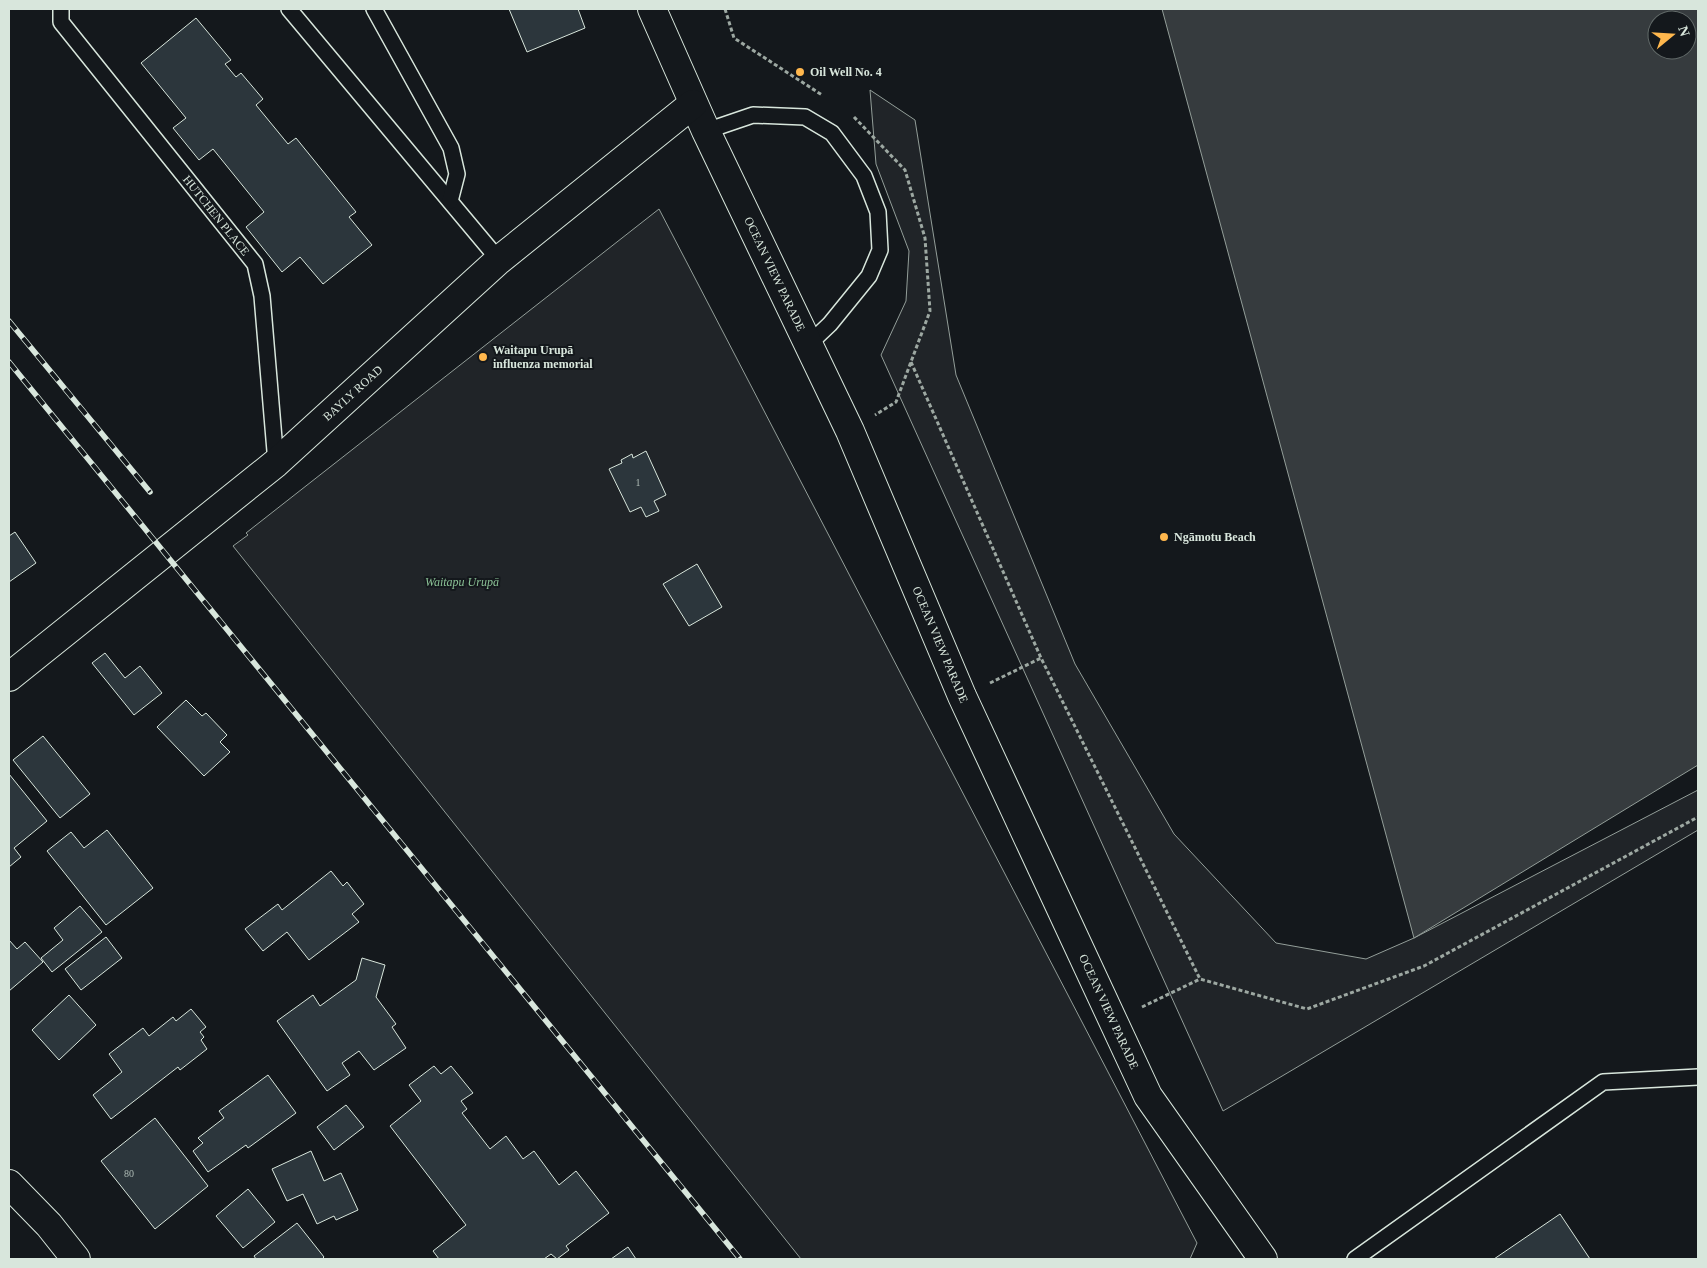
<svg xmlns="http://www.w3.org/2000/svg" width="1707" height="1268" font-family="Georgia,serif">
<style>
.green{fill:#202428;stroke:#939e99}
.water{fill:#363b3e;stroke:#939e99;fill-rule:evenodd}
.building{fill:#2c363c;stroke:#d8e6dc}
.lines{fill:none;stroke-linecap:round;stroke-linejoin:round}
.lane-casing{stroke:#d8e6dc;stroke-width:18}
.street-casing{stroke:#d8e6dc;stroke-width:30}
.path{stroke:#9da8a2;stroke-width:3;stroke-dasharray:4 2.5;stroke-linecap:butt}
.lane{stroke:#14181c;stroke-width:15}
.street{stroke:#14181c;stroke-width:28}
.rail-casing{stroke:#d8e6dc;stroke-width:5.5}
.rail{stroke:#14181c;stroke-width:4;stroke-dasharray:11;stroke-linecap:butt}
.poi-dot{fill:#ffb74d;stroke:#14181c;stroke-width:2}
.labels{text-anchor:middle;stroke-width:4;stroke-linejoin:round;paint-order:stroke}
.number-label{font-size:10px;fill:#adbab4}
.poi-label{font-size:12px;font-weight:bold;fill:#d8e6dc;stroke:#14181c;text-anchor:start}
.street-label{font-size:12px;fill:#d8e6dc;stroke:#14181c}
.park-label{font-size:12px;font-style:italic;fill:#8ac095;stroke:#14181c}
</style>
<rect width="100%" height="100%" fill="#14181c"/>
<g class="green">
<polygon points="870,90 915,120 956,375 1075,664 1174,834 1276,943 1366,959 1414,938 1698,790 1698,830 1223,1111 881,355 906,301 909,251 876,164"/>
<polygon points="659,209 1197,1243 1190,1259 801,1259 233,546 248,535 246,533"/>
</g>
<path class="water" d="M1162,9H1698V765L1414,938ZM1657,20H1687V50H1657Z"/>
<g class="building">
<polygon points="509,9 578,9 585,28 527,52"/>
<polygon points="196,18 231,60 225,64 236,77 241,73 263,99 256,105 288,144 296,138 356,212 349,217 372,245 323,284 300,257 282,272 246,227 264,212 213,149 199,160 173,128 186,118 141,63"/>
<polygon points="646,451 666,495 654,501 659,511 646,517 641,507 630,512 609,469 622,463 621,460 632,454 633,458"/>
<polygon points="15,532 36,563 9,582 9,536"/>
<polygon points="697,564 722,607 689,626 663,584"/>
<polygon points="105,653 125,678 140,666 162,693 134,715 92,663"/>
<polygon points="186,700 202,716 206,713 227,735 220,742 230,752 204,776 157,727"/>
<polygon points="43,736 90,794 60,818 13,760"/>
<polygon points="9,774 47,821 14,848 21,857 9,867"/>
<polygon points="107,830 153,888 106,925 47,851 71,832 84,848"/>
<polygon points="331,871 343,886 347,882 364,904 352,914 359,922 309,960 287,932 263,951 245,929 278,904 282,910"/>
<polygon points="80,906 102,932 52,972 41,958 63,940 54,928"/>
<polygon points="106,937 122,958 81,990 65,969"/>
<polygon points="9,940 17,949 25,942 43,962 9,991"/>
<polygon points="362,958 385,965 376,997 396,1024 392,1027 406,1048 374,1070 359,1051 342,1063 350,1075 327,1091 277,1021 313,995 320,1006 356,980"/>
<polygon points="69,995 96,1025 59,1060 32,1030"/>
<polygon points="191,1009 206,1027 200,1032 204,1037 201,1040 207,1049 180,1070 178,1067 111,1119 93,1095 122,1072 109,1054 143,1028 149,1036 173,1017 176,1021"/>
<polygon points="434,1066 441,1074 451,1066 473,1093 461,1101 467,1109 462,1113 490,1149 506,1136 523,1159 534,1151 559,1185 576,1171 609,1213 566,1246 569,1250 557,1259 551,1254 544,1259 439,1259 433,1251 466,1225 390,1126 421,1101 409,1085"/>
<polygon points="268,1075 296,1113 248,1148 246,1145 208,1172 193,1151 203,1143 198,1138 224,1118 219,1111"/>
<polygon points="346,1105 364,1127 334,1150 317,1127"/>
<polygon points="155,1118 208,1186 155,1229 101,1161"/>
<polygon points="311,1151 324,1181 341,1173 358,1210 336,1220 334,1216 317,1224 303,1194 287,1201 272,1169"/>
<polygon points="248,1189 275,1222 243,1248 216,1216"/>
<polygon points="1560,1214 1590,1259 1494,1259"/>
<polygon points="297,1223 324,1257 322,1259 256,1259 254,1256"/>
<polygon points="628,1247 636,1259 611,1259"/>
</g>
<g class="lines">
<defs>
<g id="lane">
<path id="s1" d="M61,9V22L255,264L262,296L276,463"/>
<polyline points="289,9 499,260"/>
<polyline points="374,9 451,148 457,174 450,201"/>
<polyline points="706,131 753,115 805,117 832,133 864,176 878,212 880,250 869,276 830,324 809,344"/>
<polyline points="1355,1259 1603,1082 1698,1077"/>
</g>
<g id="street">
<path id="s2" d="M652,9L706,131L850,431L962,696L1148,1096L1263,1259"/>
<path id="s3" d="M9,677L276,463L499,260L693,104"/>
<polyline points="9,1184 49,1225 76,1259"/>
</g>
</defs>
<use href="#lane" class="lane-casing"/>
<use href="#street" class="street-casing"/>
<g class="path">
<polyline points="725,9 734,38 822,95"/>
<polyline points="854,117 905,170 925,238 930,311 896,402 875,415"/>
<polyline points="911,362 1041,658 1200,979 1307,1009 1424,966 1698,817"/>
<polyline points="990,683 1041,658"/>
<polyline points="1142,1007 1200,979"/>
</g>
<use href="#lane" class="lane"/>
<use href="#street" class="street"/>
<defs>
<g id="rail">
<polyline points="9,321 150,492"/>
<polyline points="9,362 740,1259"/>
</g>
</defs>
<use href="#rail" class="rail-casing"/>
<use href="#rail" class="rail"/>
</g>
<g class="poi-dot">
<circle cx="800" cy="72" r="5"/>
<circle cx="483" cy="357" r="5"/>
<circle cx="1164" cy="537" r="5"/>
</g>
<g class="labels">
<g class="number-label">
<text x="638" y="486">1</text>
<text x="129" y="1177">80</text>
</g>
<g class="poi-label">
<text x="810" y="76">Oil Well No. 4</text>
<text x="493" y="354">Waitapu Urupā<tspan x="493" dy="14">influenza memorial</tspan></text>
<text x="1174" y="541">Ngāmotu Beach</text>
</g>
<g class="street-label">
<text dy="4" stroke="none"><textPath href="#s1" startOffset="261">HUTCHEN PLACE</textPath></text>
<text dy="4" stroke="none"><textPath href="#s2" startOffset="292">OCEAN VIEW PARADE</textPath></text>
<text dy="4" stroke="none"><textPath href="#s3" startOffset="446">BAYLY ROAD</textPath></text>
<text dy="4" stroke="none"><textPath href="#s2" startOffset="698">OCEAN VIEW PARADE</textPath></text>
<text dy="4" stroke="none"><textPath href="#s2" startOffset="1102">OCEAN VIEW PARADE</textPath></text>
</g>
<g class="park-label">
<text x="462" y="586">Waitapu Urupā</text>
</g>
</g>
<rect width="1707" height="1268" fill="none" stroke="#d8e6dc" stroke-width="20"/>
<g transform="translate(1672 35) rotate(72)"><circle r="24" fill="#14181c" stroke="#626a69"/>
<path d="M0-4L9 19L0 12L-9 19Z" fill="#ffb74d"/>
<text y="-8" font-size="14" font-weight="bold" text-anchor="middle" fill="#d8e6dc">N</text>
</g>
</svg>
